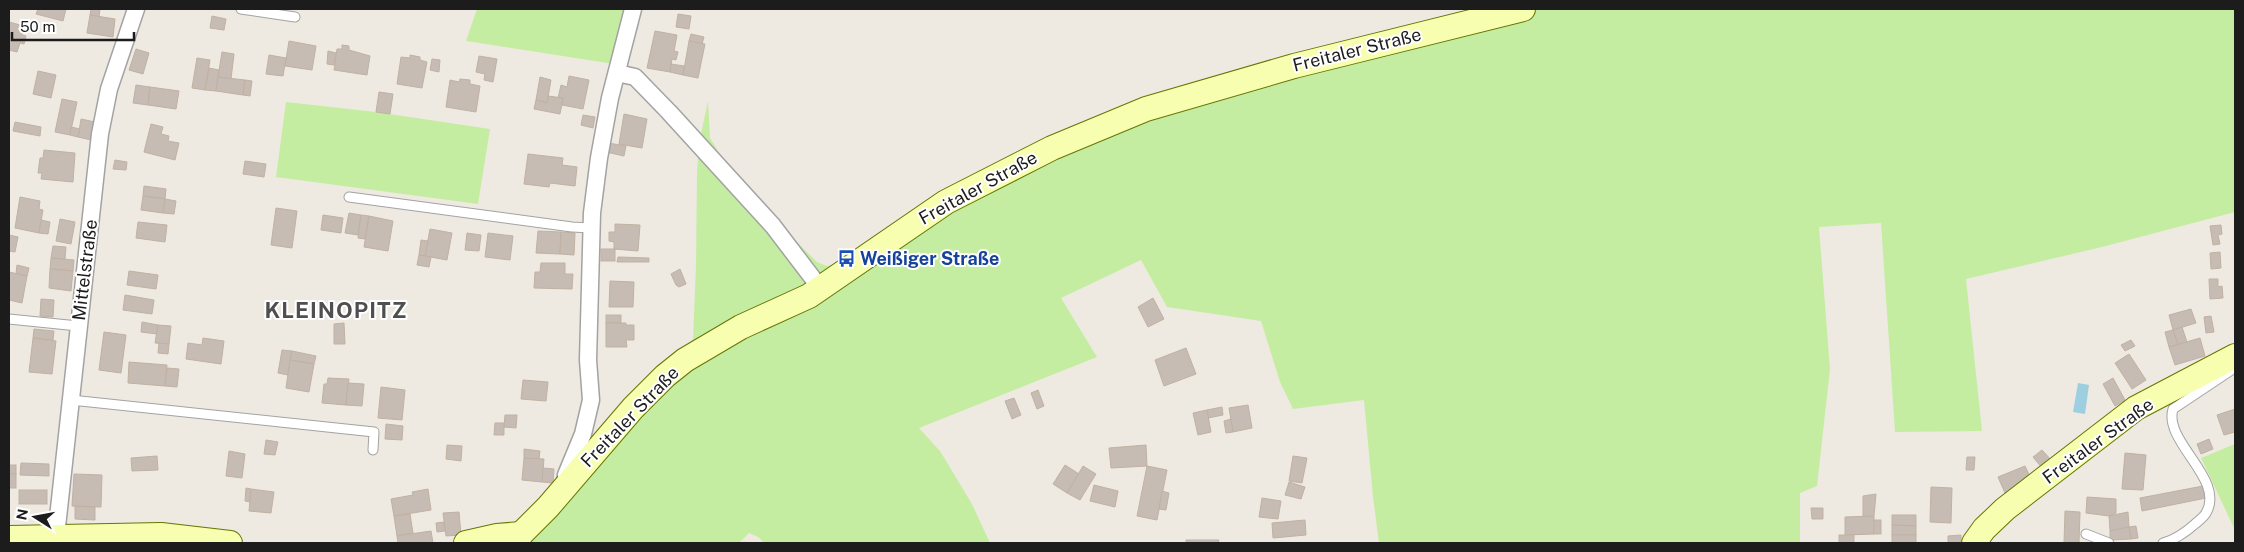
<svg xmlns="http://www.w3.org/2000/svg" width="2244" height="552" font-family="'Public Sans',sans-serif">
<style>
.grass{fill:#c5eda2}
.water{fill:#9dcfe0}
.building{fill:#c6bcb4;stroke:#c1b1a2}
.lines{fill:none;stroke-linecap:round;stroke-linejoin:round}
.lane-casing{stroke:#a3a3a3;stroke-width:11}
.street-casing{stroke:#a3a3a3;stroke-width:19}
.secondary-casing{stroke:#667600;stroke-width:26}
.lane{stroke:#fff;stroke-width:9}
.street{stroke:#fff;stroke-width:16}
.secondary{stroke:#f7feaf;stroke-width:24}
.labels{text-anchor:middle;stroke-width:4;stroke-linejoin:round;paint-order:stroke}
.street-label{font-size:18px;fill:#1c1c1c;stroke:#fff}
.transit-label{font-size:18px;font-weight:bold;fill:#164399;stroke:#fff;text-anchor:start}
.district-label{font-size:22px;font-weight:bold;letter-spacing:1px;fill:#4f4f4f;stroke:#fff}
</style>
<rect width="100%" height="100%" fill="#eeeae1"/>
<g class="grass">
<polygon points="477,9 626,9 614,64 466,41"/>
<polygon points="1475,9 2235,9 2235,212 2102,247 1966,279 1982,431 1895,432 1881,223 1819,227 1830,369 1817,486 1800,493 1800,543 1379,543 1373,497 1364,400 1293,409 1280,382 1261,321 1167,307 1141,260 1061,298 1097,357 919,428 940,451 972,504 990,543 765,543 758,537 749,533 739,543 506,543 517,520 535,508 632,396 693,339 696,266 697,171 700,139 708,101 710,138 723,159 788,233 817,262 827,266 838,264 894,223 938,197 1073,125 1133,104 1395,29"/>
<polygon points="286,102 376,112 490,129 478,204 276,177"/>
<polygon points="2235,444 2235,530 2201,458"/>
</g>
<polygon class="water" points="2078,383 2089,385 2085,414 2073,412"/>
<g class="building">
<polygon points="38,9 66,9 63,21 36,14"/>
<polygon points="91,9 100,9 99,17 90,15"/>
<polygon points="678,14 691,16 689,29 676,27"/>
<polygon points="90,15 115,19 113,37 87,33"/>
<polygon points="212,16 226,19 224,30 210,28"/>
<polygon points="9,22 24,26 22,35 26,36 24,44 20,43 17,52 9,50"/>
<polygon points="655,31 677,35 674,51 678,52 676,60 672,59 670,72 647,68"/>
<polygon points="691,34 704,37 702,44 689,41"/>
<polygon points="289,41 316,46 312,70 285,66"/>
<polygon points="689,41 705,44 698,78 683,75"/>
<polygon points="342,45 349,46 349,50 370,56 367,75 334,70 337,49 342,49"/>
<polygon points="136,49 149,53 143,74 129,70"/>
<polygon points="328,51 336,53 334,65 327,64"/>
<polygon points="222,52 234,54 231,79 218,77"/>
<polygon points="269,55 286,58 283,76 266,74"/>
<polygon points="410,55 420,57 420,60 427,62 422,88 397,84 401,57 410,58"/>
<polygon points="479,56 497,59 493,82 484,80 485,74 476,72"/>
<polygon points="197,58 210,60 205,90 192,88"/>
<polygon points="432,59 440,60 439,72 430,70"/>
<polygon points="671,64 684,66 683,75 670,72"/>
<polygon points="209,68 219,70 216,91 205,90"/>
<polygon points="38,71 56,75 51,98 33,94"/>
<polygon points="569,76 589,80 583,109 562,105 563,98 558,98 561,85 567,87"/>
<polygon points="218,77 245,80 243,95 216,91"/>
<polygon points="540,77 551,80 547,103 536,100"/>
<polygon points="460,79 470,80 470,84 480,86 476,112 446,107 450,80 459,82"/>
<polygon points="245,80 252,81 250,96 243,95"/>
<polygon points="136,85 150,87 148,105 133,103"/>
<polygon points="150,87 179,91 176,109 148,105"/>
<polygon points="379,92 393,94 390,114 376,112"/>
<polygon points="548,96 563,98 560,114 534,109 536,100 547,103"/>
<polygon points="62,99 77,102 70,135 55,132"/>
<polygon points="624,114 647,119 642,148 619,144"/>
<polygon points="583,115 595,117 593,128 581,125"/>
<polygon points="81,119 95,122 91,140 78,137"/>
<polygon points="15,122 41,127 40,136 13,131"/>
<polygon points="151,124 163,127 161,134 169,136 168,141 179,143 175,160 144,152"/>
<polygon points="71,127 80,129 78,137 70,135"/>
<polygon points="608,143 626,146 624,156 606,152"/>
<polygon points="44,150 75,153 73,182 41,179 42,173 38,173 40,158 43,158"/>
<polygon points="528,154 563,158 562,165 577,167 575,186 550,183 549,187 524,184"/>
<polygon points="115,160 127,162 126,170 113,169"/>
<polygon points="245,161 266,164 264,177 243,174"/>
<polygon points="144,186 166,189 165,199 143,196"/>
<polygon points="143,196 165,199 163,213 141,210"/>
<polygon points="20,197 40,201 39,209 43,210 39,233 15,228"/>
<polygon points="165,199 176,201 174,214 163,213"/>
<polygon points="276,208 297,211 292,248 271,245"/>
<polygon points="349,213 361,215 358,235 345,233"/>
<polygon points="323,215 343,218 341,233 321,230"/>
<polygon points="361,215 369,216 365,239 358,238"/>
<polygon points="369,216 393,221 388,251 364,247"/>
<polygon points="60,219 75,222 71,244 56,241"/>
<polygon points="41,220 50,222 48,234 39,233"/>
<polygon points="138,222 167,225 165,242 136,238"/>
<polygon points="615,224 640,225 638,251 614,249 614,242 609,241 609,232 615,232"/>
<polygon points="2221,225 2222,234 2218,235 2220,244 2213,245 2210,226"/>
<polygon points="430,229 452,233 447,260 425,256"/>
<polygon points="538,231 561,232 560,254 536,253"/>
<polygon points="561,232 575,233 574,255 560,254"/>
<polygon points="467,233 481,235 479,251 465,250"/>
<polygon points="488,233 513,236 510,260 485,257"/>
<polygon points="9,235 18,237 15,252 9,251"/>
<polygon points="421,240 428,241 425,256 419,255"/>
<polygon points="53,246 66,247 65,259 51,258"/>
<rect x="601" y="249" width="14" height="12"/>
<polygon points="2220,252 2221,268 2211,269 2210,253"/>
<polygon points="419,255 431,257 429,267 417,265"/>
<polygon points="618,257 649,258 649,262 617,262"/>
<polygon points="51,258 74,260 73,271 50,269"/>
<polygon points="541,263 565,263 565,274 573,274 572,289 534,288 535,272 540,272"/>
<polygon points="17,265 29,268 27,276 16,274"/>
<polygon points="50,269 73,271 71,291 49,288"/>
<polygon points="680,269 686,284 679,287 676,285 671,274"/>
<polygon points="129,271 158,275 156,289 127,285"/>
<polygon points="9,272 27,276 22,303 9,300"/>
<polygon points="2209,279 2218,279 2218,287 2222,286 2223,298 2210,299"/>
<polygon points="610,281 634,282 633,307 609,307"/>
<polygon points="125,295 154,300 152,314 123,310"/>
<polygon points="1153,298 1164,319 1148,327 1138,307"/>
<polygon points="41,299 54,300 53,317 40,316"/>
<polygon points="2191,309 2196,323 2173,330 2169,315"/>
<rect x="606" y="315" width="15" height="8"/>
<polygon points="2211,316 2214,332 2206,333 2204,317"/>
<polygon points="142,322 158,325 157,334 141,332"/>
<polygon points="344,323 345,344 334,344 334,324"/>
<polygon points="606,323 626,323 626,325 634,325 634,340 626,340 627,347 606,347"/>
<polygon points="158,325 171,326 169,344 155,343"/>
<polygon points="2182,327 2187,342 2178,345 2173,330"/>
<polygon points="34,329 54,331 53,340 33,338"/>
<polygon points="2173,330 2178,345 2169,347 2165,332"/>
<polygon points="104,332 126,335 121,373 99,370"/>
<polygon points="33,338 56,341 52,374 29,372"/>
<polygon points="203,338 224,341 221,364 186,359 188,343 202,345"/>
<polygon points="2200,338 2205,356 2175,365 2169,347"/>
<polygon points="2131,340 2135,346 2125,351 2121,345"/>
<polygon points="159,343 169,344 168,354 158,353"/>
<polygon points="1186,348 1196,374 1164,386 1155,360"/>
<polygon points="282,350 292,351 288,375 278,373"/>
<polygon points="292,351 316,356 314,364 290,360"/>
<polygon points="2129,354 2146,380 2132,389 2115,363"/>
<polygon points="290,360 314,364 309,392 286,388"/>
<polygon points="129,362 167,365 165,386 128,383"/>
<polygon points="167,368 179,369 177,387 165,386"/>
<polygon points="328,378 349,379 346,405 322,403 324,384 327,384"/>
<polygon points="2113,378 2125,400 2115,406 2103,384"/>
<polygon points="523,380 548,382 546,401 521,399"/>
<polygon points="348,383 364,384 362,406 346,405"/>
<polygon points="381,387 405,390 402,420 378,418"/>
<polygon points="1038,390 1044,406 1037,409 1031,393"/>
<polygon points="1014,398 1021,415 1012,419 1005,401"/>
<polygon points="1248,405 1252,428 1233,432 1229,408"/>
<polygon points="1222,407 1223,415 1208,418 1207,410"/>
<polygon points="2235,409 2235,432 2224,435 2217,415"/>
<polygon points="1207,410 1211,432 1198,435 1193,413"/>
<polygon points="505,415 517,415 516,428 504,427"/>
<polygon points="1231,419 1233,432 1226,433 1224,421"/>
<polygon points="495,423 504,423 504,435 494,435"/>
<polygon points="386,424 403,426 402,440 385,439"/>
<polygon points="2209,439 2213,449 2201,454 2197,444"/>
<polygon points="266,440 278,442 275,455 264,454"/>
<polygon points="447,445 462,446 461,461 446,459"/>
<polygon points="1146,445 1147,466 1111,468 1109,448"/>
<polygon points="524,449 540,451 539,459 524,458"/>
<polygon points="2042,450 2052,461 2042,468 2033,457"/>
<polygon points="229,451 245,454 242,478 226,476"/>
<polygon points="2125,453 2146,455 2143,490 2122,489"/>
<polygon points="157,456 158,470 132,471 131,458"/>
<polygon points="1293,456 1307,458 1302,483 1289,481"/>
<polygon points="1967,457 1975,457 1974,470 1966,470"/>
<polygon points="524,458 544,459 542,482 522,480"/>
<polygon points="21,463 49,464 49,476 20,475"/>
<rect x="9" y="465" width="7" height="9"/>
<polygon points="1065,465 1079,474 1067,493 1053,484"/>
<polygon points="1083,466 1096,474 1080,500 1067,493"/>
<polygon points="1147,466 1167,470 1157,520 1137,516"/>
<polygon points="2025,466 2032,481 2005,493 1998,477"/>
<polygon points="543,468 554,469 553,483 542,482"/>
<rect x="9" y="474" width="7" height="14"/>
<polygon points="74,474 102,475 101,507 72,506"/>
<polygon points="1289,482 1305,487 1301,499 1285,495"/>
<polygon points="1094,485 1118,491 1115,507 1090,501"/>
<polygon points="2203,486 2206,498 2142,511 2140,498"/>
<polygon points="1931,487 1952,488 1951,523 1930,522"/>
<polygon points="246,488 251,489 250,502 245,501"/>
<polygon points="251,489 274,492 271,513 249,511"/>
<polygon points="428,489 431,510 394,516 391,499 413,495 412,492"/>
<rect x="19" y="490" width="28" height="14"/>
<polygon points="1162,491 1169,493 1166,510 1159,509"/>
<polygon points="1876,494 1874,516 1863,517 1863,496"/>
<polygon points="2087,497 2116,499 2116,513 2109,516 2086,513"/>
<polygon points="1262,498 1281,501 1278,519 1259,517"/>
<polygon points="75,506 95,507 95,520 75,519"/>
<polygon points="1811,508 1823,508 1823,519 1812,519"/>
<polygon points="2065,511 2080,512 2079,543 2064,543"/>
<polygon points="459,512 461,535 446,536 443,513"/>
<polygon points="2128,512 2129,527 2110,531 2109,516"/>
<polygon points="410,514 413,533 397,536 394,516"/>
<polygon points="1892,515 1916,515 1916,526 1892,525"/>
<polygon points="1874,516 1874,534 1845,535 1845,517"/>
<polygon points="1305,520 1306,535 1273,538 1272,523"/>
<rect x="1874" y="520" width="7" height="14"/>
<polygon points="444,522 445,531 437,532 436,523"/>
<polygon points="1892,525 1916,526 1916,535 1892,535"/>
<polygon points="2136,526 2138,538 2131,539 2129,527"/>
<polygon points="2129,527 2131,539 2110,540 2110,531"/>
<polygon points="431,531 433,543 398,543 397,536"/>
<rect x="1839" y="535" width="15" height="8"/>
<rect x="1892" y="535" width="24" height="8"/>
<polygon points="1961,535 1961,543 1948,543 1948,536"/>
<polygon points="1186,540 1219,540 1218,543 1186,543"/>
</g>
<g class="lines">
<defs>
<g id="lane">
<polyline points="241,9 295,17"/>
<polyline points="349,197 572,227 591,228"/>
<polyline points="9,319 78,326"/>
<polyline points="71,400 374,432 373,450"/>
<polyline points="2086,534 2109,543"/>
<path d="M2163,543C2174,540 2186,532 2195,524C2198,521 2204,517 2206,513C2226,479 2163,442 2173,409L2230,371"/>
</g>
<g id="street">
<polyline points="617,73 635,77 669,112 773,226 821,289"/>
<polyline points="571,479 566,475 583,434 591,400 588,360 592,213 599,158 610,98 633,9"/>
<polyline points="56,536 100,134 109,89 136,9"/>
</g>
<g id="secondary">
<polyline points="9,538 161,535 230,543"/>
<polyline points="466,543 497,536 521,534"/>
<polyline points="516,543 521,534 548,507 633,408 665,376 685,360 741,327 809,296 946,202 1052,148 1146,109 1294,66 1523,9"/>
<polyline points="1974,543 1984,529 2005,509 2136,408 2235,356"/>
</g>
</defs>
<use href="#lane" class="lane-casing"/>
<use href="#street" class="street-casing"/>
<use href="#secondary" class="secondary-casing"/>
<use href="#lane" class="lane"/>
<use href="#street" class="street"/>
<use href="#secondary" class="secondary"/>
</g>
<defs>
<symbol id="bus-bare" viewBox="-9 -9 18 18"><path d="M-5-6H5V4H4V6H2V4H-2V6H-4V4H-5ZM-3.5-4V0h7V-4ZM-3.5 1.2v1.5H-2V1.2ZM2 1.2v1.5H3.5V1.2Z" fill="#1a4fb4" stroke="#fff" stroke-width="2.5" paint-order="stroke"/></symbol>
</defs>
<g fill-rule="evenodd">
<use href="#bus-bare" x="834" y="246" width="25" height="25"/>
</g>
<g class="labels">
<g class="street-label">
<text transform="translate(1357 50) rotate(-14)" y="6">Freitaler Straße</text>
<text transform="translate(978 188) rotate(-29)" y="6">Freitaler Straße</text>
<text transform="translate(85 270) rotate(-83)" y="6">Mittelstraße</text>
<text transform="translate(630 417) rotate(-46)" y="6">Freitaler Straße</text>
<text transform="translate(2098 441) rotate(-36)" y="6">Freitaler Straße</text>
</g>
<g class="transit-label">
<text x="860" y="265">Weißiger Straße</text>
</g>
<g class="district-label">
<text x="336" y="318">KLEINOPITZ</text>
</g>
</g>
<rect width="2244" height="552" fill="none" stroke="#1c1c1c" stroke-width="20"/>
<g transform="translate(35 517) rotate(281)" stroke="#ffffff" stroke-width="4" paint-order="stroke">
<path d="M0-4L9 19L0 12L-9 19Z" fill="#1c1c1c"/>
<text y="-8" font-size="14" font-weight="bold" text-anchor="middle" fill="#1c1c1c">N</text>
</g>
<path d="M12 32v8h122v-8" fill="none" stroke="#1c1c1c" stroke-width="2.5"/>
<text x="20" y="32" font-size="15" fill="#1c1c1c" stroke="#ffffff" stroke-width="4" paint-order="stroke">50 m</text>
</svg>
